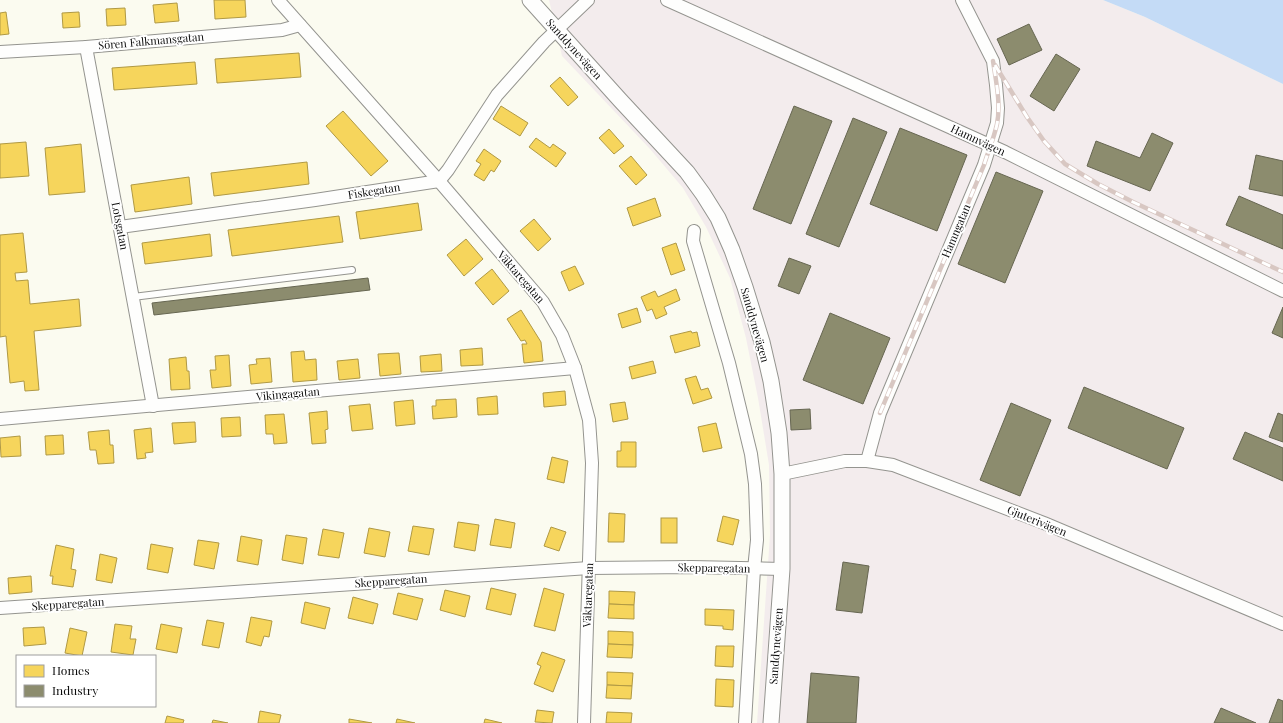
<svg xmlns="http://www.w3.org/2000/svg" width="1283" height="723" font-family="'Playfair Display',serif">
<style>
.industrial{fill:#f3eced}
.water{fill:#c4dbf6}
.homes{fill:#f6d55c;stroke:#b09944}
.industry{fill:#8c8c6e;stroke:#666651}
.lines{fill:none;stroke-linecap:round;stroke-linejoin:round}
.service-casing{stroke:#94948f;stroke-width:8}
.minor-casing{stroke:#94948f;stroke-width:14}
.tertiary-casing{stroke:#94948f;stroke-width:17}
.service{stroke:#fefefd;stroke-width:6}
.minor{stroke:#fefefd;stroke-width:12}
.tertiary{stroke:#fefefd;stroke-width:15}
.rail-casing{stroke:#d8c7c2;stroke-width:4.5}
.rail{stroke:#fff;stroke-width:3;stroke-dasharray:9;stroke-linecap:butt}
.labels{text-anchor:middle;stroke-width:4;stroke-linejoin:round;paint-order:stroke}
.street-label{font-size:11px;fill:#0c0c0c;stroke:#fff}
</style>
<rect width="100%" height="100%" fill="#fbfbf0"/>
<polygon class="industrial" points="549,0 1103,0 1145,17 1283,84 1283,723 757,723 770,535 769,465 758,398 746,338 730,278 706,227 683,188 650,149 562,56"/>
<polygon class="water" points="1103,0 1283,0 1283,84 1145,17"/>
<g class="homes">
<polygon points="214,0 245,0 246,17 215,19"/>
<polygon points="177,3 179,21 155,23 153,5"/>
<polygon points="125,8 126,25 107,26 106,9"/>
<polygon points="6,12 9,34 0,35 0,13"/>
<polygon points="79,12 80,27 63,28 62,13"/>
<polygon points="299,53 301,77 217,83 215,59"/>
<polygon points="195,62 197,84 114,90 112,68"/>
<polygon points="560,77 578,97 568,106 550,86"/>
<polygon points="501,106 528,123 520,136 493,119"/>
<polygon points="343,111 388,161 371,176 326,126"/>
<polygon points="609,129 624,146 614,154 599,138"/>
<polygon points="536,138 550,148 553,144 566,153 556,167 529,147"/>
<polygon points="26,142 29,176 0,178 0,144"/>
<polygon points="81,144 85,192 49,195 45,148"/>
<polygon points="484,149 501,161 494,172 491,170 484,181 474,175 481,164 476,161"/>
<polygon points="631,156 647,175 636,185 619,166"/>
<polygon points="307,162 309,184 214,196 211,173"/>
<polygon points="189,177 192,204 135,212 131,185"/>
<polygon points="655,198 661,216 633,226 627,208"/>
<polygon points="418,203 422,230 360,239 356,212"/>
<polygon points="339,216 343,242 232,256 228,230"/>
<polygon points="534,219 551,239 538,251 520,231"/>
<polygon points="23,233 27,272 15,273 16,281 28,280 30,304 79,299 81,326 34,331 39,390 25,391 24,381 10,383 6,336 0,337 0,235"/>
<polygon points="210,234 212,256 145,264 142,243"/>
<polygon points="466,239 483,259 464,276 447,255"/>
<polygon points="676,243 685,270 671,275 662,248"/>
<polygon points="575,266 584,284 569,291 561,272"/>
<polygon points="492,269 509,291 493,305 475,283"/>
<polygon points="676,289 680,300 664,307 667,314 656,319 652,309 647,311 641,297 655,291 658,297"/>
<polygon points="637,308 641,322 622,328 618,314"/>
<polygon points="521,310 541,342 543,361 524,363 522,344 527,344 525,340 521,341 507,319"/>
<polygon points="691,331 692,333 697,332 700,346 675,353 670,336"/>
<polygon points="482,348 483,365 461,366 460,350"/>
<polygon points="304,351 305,360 316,359 317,380 293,382 291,352"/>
<polygon points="399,353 401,374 380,376 378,354"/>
<polygon points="441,354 442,371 421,372 420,356"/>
<polygon points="229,355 231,386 212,388 210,370 216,370 215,356"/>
<polygon points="186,357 187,371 189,371 190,389 171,390 169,359"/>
<polygon points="270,358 272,382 251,384 249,365 257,364 256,359"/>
<polygon points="358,359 360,378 339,380 337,361"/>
<polygon points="653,361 656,373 632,379 629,367"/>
<polygon points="696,376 701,390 708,388 712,398 693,404 685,379"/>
<polygon points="565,391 566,405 544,407 543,393"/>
<polygon points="497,396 498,414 478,415 477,398"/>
<polygon points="456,399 457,417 433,419 432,406 436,406 436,400"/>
<polygon points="413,400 415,424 396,426 394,402"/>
<polygon points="625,402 628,419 613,422 610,404"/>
<polygon points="370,404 373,429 352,431 349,406"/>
<polygon points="327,411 328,429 325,430 326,443 312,444 309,413"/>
<polygon points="284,414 287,443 274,444 273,434 266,434 265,415"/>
<polygon points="240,417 241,436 222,437 221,418"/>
<polygon points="195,422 196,442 174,444 172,423"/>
<polygon points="716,423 722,448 703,452 698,427"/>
<polygon points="151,428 153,452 145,453 146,458 137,459 134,430"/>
<polygon points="109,430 110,445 113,445 114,463 98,464 96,450 90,450 88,432"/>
<polygon points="63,435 64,454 46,455 45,436"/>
<polygon points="20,436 21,456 1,457 0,438"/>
<polygon points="621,442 636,442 636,467 617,467 617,451 621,451"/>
<polygon points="552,457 568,461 564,483 547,479"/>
<polygon points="609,513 625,514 624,542 608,542"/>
<polygon points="723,516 739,520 733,545 717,541"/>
<rect x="661" y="518" width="16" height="25"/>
<polygon points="495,519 515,523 511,548 490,545"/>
<polygon points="458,522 479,525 475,551 454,547"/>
<polygon points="413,526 434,529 429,555 408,551"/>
<polygon points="551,527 566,532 559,551 544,546"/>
<polygon points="369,528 390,532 385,557 364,553"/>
<polygon points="323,529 344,533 339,558 318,555"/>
<polygon points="286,535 307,538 303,564 282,560"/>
<polygon points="241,536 262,540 258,565 237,561"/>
<polygon points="198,540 219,543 214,569 194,565"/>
<polygon points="151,544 173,548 168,573 147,569"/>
<polygon points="56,545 74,549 71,569 76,570 73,587 52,584 53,576 50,576"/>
<polygon points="100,554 117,558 112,583 96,580"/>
<polygon points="31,576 32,592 9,594 8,578"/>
<polygon points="491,588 516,594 511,615 486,609"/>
<polygon points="544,588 564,594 555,631 534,626"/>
<polygon points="445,590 470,596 465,617 440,610"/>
<polygon points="609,591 635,592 634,605 609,604"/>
<polygon points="398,593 423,599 417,620 393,614"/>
<polygon points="353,597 378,604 373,624 348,618"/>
<polygon points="305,602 330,608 325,629 301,623"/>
<polygon points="609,604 634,605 634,619 608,618"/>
<polygon points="705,609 734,610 733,630 723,629 723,626 705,625"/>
<polygon points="251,617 272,621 269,637 264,636 261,646 246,642"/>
<polygon points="207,620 224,623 219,648 202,645"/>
<polygon points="115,624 132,626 130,639 136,639 133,655 111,652"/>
<polygon points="161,624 182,628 177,653 156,649"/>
<polygon points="44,627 46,644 24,646 23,628"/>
<polygon points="70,628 87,632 82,656 65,653"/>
<polygon points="608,631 633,632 633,645 608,644"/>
<polygon points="608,644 633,645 632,658 607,657"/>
<polygon points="716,646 734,646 733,667 715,666"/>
<polygon points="542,652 565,660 553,692 534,684 541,666 537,664"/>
<polygon points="607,672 633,673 632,686 607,685"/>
<polygon points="716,679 734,680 733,707 715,706"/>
<polygon points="607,685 632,686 631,699 606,698"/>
<polygon points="537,710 554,712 552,723 535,722"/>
<polygon points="260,711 281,715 279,723 258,723"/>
<polygon points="607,712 632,713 631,723 606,723"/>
<polygon points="167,716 184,720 183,723 165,723"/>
<polygon points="349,719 372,723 349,723"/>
<polygon points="397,719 415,723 396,723"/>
<polygon points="485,719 502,723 484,723"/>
<polygon points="213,720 228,723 212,723"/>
</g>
<g class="industry">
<polygon points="1029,24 1042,50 1009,65 997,39"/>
<polygon points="1056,54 1080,69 1054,111 1030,96"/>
<polygon points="794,106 832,121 791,224 753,209"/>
<polygon points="853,118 887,132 839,247 806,234"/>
<polygon points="900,128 967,155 937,231 870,204"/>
<polygon points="1152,133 1173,143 1150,191 1087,166 1096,141 1140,158"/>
<polygon points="1256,155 1283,161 1283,196 1249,189"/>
<polygon points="996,172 1043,191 1005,283 958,264"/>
<polygon points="1239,196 1283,215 1283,249 1226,225"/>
<polygon points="789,258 811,266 799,294 778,286"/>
<polygon points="368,278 370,290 154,315 152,303"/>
<polygon points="1283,307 1283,338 1272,333"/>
<polygon points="830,313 890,338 863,404 803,380"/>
<polygon points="1084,387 1184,428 1167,469 1068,428"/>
<polygon points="1011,403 1051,420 1020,496 980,480"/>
<polygon points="810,409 811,429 791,430 790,410"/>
<polygon points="1278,413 1283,415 1283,442 1269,437"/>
<polygon points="1245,432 1283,448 1283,481 1233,459"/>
<polygon points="843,562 869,566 862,613 836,610"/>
<polygon points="811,673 859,677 856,723 807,723"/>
<polygon points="1278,699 1283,701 1283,723 1269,723"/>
<polygon points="1221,708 1256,723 1214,723"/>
</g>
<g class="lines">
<defs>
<polyline id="service" points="133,297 352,270"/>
<g id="minor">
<polyline points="278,0 439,181 543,302 562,335 575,368 589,420 592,463 584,723"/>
<polyline points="667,0 1005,152 1283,291"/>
<polyline points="86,47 153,406"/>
<polyline points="0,52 86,47 282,30 300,25"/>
<polyline points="120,227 315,200 439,181 448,170 497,95 544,42 588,0"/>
<polyline points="694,231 693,241 729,363 751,454 755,484 757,540 754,569 745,723"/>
<polyline points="0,419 575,368"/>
<polyline points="867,461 880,413 984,165 997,123 998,108 996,85 993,61 962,0"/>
<polyline points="782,474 845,461 867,461 893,465 1044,523 1283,624"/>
<polyline points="0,608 589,568 692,567 782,569"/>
</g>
<polyline id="tertiary" points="530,0 620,100 687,172 703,194 718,218 732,250 745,287 762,342 771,381 779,433 782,474 782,569 771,723"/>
</defs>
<use href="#service" class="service-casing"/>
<use href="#minor" class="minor-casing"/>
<use href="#tertiary" class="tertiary-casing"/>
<use href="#service" class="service"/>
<use href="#minor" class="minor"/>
<use href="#tertiary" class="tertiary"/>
<defs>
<g id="rail">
<polyline points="995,65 1027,117 1044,141 1065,164 1098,184 1133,202 1283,272"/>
<path d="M880,413L984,165C988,152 994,138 997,124C1001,104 996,81 993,61"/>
</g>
</defs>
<use href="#rail" class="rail-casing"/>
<use href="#rail" class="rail"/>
</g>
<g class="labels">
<g class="street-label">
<text transform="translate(151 41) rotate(-5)" y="4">Sören Falkmansgatan</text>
<text transform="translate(574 49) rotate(48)" y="4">Sanddynevägen</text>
<text transform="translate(978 140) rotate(25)" y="4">Hamnvägen</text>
<text transform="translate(374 191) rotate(-9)" y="4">Fiskegatan</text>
<text transform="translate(120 226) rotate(79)" y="4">Lotsgatan</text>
<text transform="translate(956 231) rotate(-67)" y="4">Hamngatan</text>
<text transform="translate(521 277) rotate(49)" y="4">Väktaregatan</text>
<text transform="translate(755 325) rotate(74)" y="4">Sanddynevägen</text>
<text transform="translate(288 394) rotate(-5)" y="4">Vikingagatan</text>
<text transform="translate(1037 521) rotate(22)" y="4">Gjuterivägen</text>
<text transform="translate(714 568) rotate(1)" y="4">Skepparegatan</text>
<text transform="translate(391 581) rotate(-4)" y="4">Skepparegatan</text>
<text transform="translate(588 595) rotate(-88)" y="4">Väktaregatan</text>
<text transform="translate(68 604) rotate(-4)" y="4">Skepparegatan</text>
<text transform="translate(776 646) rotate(-86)" y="4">Sanddynevägen</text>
</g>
</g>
<rect x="16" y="655" width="140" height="52" fill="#ffffff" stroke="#9e9e9e"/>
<rect x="24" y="665" width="20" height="12" fill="#f6d55c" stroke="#9e9e9e"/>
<text x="52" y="675" font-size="12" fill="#0c0c0c">Homes</text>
<rect x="24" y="685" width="20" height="12" fill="#8c8c6e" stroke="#9e9e9e"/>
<text x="52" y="695" font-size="12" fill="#0c0c0c">Industry</text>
</svg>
